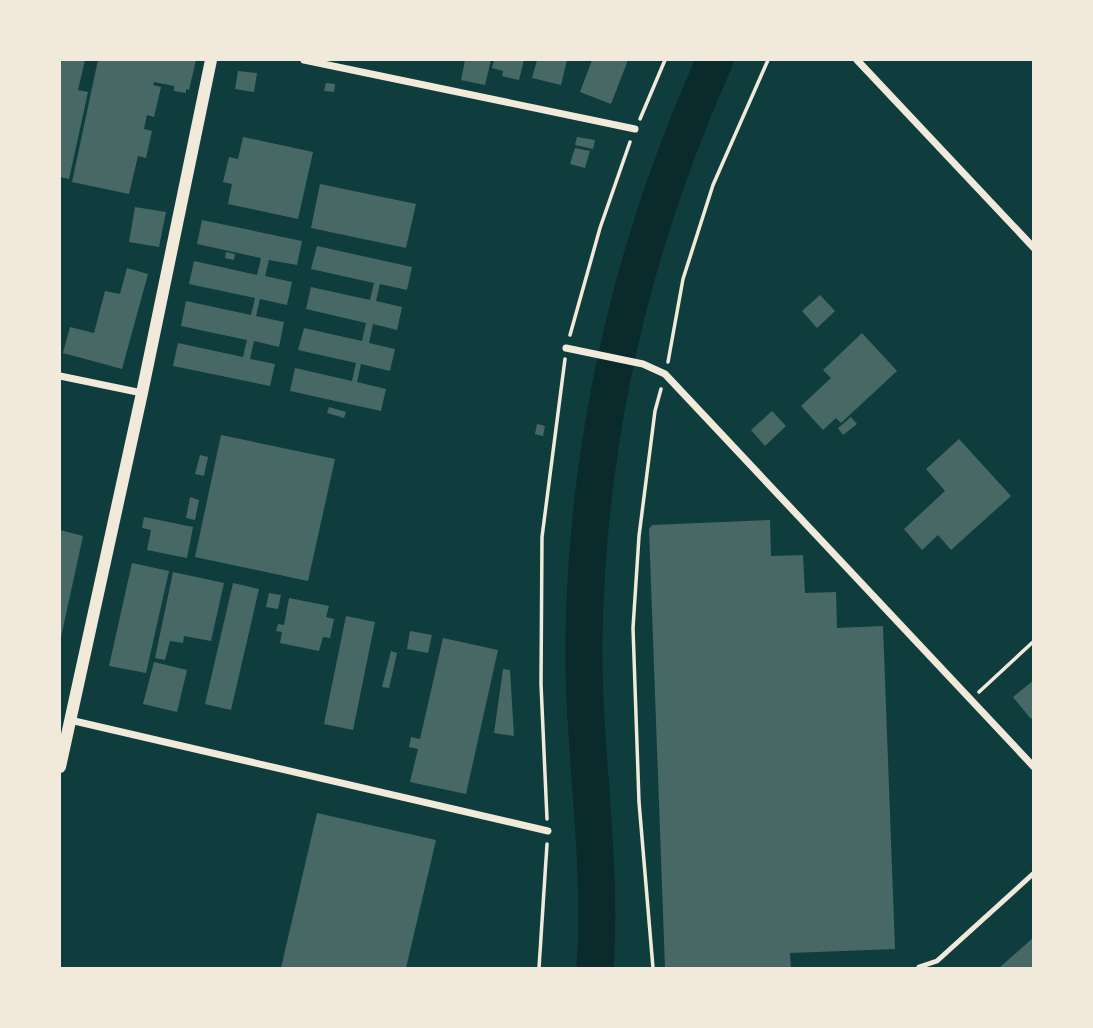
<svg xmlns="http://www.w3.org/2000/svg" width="1093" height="1028" font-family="'Archivo Narrow',sans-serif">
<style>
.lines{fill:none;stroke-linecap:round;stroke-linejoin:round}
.river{stroke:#0a2a2b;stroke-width:37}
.building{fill:#486865}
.path{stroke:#f1e9da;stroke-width:3.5}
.service{stroke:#f1e9da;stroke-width:5}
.minor{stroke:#f1e9da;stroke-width:7}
.tertiary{stroke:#f1e9da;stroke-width:12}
</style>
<rect width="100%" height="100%" fill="#0f3d3e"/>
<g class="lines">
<path class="river" d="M595,968C603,861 582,744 584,635C588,434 633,242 715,60"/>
</g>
<g class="building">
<polygon points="60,60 85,60 78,90 88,92 69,179 60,177"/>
<polygon points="98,60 196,60 189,90 186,89 186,93 174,91 174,86 154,82 153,85 161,87 154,117 147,115 144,129 152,131 146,158 138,156 129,194 72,182"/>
<polygon points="465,60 491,60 485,85 461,80"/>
<polygon points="494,60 524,60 519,80 502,76 503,71 492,68"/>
<polygon points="537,60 567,60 561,85 532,78"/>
<polygon points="592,60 628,60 611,104 580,92"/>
<polygon points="238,71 257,73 254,92 235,89"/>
<polygon points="326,83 335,84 334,92 324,91"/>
<polygon points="243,137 313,152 298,219 228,204 232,184 223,182 229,157 238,159"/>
<polygon points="577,137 595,140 593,149 575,145"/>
<polygon points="575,148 590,151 585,168 570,164"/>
<polygon points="320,184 416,204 406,248 311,228"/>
<polygon points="135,207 166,212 159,247 129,242"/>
<polygon points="202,220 302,241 297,265 269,260 265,276 292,282 287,305 260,299 256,316 284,322 279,347 254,341 250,359 275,364 270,386 173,366 178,343 243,357 247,340 181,326 186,301 251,315 255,298 189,284 194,261 257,275 261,258 197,244"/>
<polygon points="317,246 412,267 407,290 380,284 376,301 402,307 397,330 373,324 369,343 395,349 390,371 361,364 357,382 386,389 381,411 290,391 295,368 352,381 356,363 298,350 304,328 362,341 366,323 306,309 311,287 370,300 374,283 311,269"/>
<polygon points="226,252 235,254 234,260 225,258"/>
<polygon points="127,268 148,274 122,369 63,353 70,327 94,333 105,291 120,294"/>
<polygon points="820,295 835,311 817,328 802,311"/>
<polygon points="862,333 897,371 841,423 836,418 823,430 801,406 831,378 823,370"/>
<polygon points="329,407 346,412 344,418 327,413"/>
<polygon points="772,411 786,426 765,446 751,430"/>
<polygon points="851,417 857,424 843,435 838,428"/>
<polygon points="537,424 545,426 543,436 535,434"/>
<polygon points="221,435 335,459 308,581 195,557"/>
<polygon points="959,439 1011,496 951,550 938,535 922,550 904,529 945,491 926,469"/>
<polygon points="200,455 208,457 204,476 195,474"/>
<polygon points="190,497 199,500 195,520 186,518"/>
<polygon points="144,517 193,527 187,558 147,550 151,530 142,528"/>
<polygon points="770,520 771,556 803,555 805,593 836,592 837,628 883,626 895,949 790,953 791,968 665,968 649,529 652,525"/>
<polygon points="60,530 83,536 61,637 60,637"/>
<polygon points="132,563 169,571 146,673 109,666"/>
<polygon points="173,572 224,583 211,641 184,636 183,643 170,641 165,660 155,658"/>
<polygon points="233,583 259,589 231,710 205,704"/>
<polygon points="269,593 281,595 278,609 266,607"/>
<polygon points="289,598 329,606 326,617 334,619 330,638 323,637 319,651 280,643 282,632 276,631 278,624 284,625"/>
<polygon points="346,616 375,622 353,730 324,724"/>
<polygon points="410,631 432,635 428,653 407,649"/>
<polygon points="443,638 498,650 466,794 410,782 418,749 409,747 411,737 420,739"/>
<polygon points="391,651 397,653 389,688 382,687"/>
<polygon points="154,662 187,670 177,712 143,704"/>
<polygon points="503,669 510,670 514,736 494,733"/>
<polygon points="1034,680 1034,716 1031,719 1013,697"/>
<polygon points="317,813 436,840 406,968 281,968"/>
<polygon points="1034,937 1034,968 999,968"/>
</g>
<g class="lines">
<g class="path">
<polyline points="640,119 665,60"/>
<polyline points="570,335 600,228 630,142"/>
<polyline points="668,362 683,279 713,185 768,60"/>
<polyline points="979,692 1034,641"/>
<polyline points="547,819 541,684 542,537 565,359"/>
<polyline points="539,968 547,844"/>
<polyline points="653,968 639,802 633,628 639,536 655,411 661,389"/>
</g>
<polyline class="service" points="919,967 937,961 1034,873"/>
<g class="minor">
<polyline points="304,60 635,129"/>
<polyline points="857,60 1034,248"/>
<polyline points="566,348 643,364 665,374 1034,767"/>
<polyline points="60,376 142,393"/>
<polyline points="70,720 548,831"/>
</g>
<polyline class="tertiary" points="60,767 142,393 211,60"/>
</g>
<rect width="1093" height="1028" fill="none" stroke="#f1e9da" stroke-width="122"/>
</svg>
